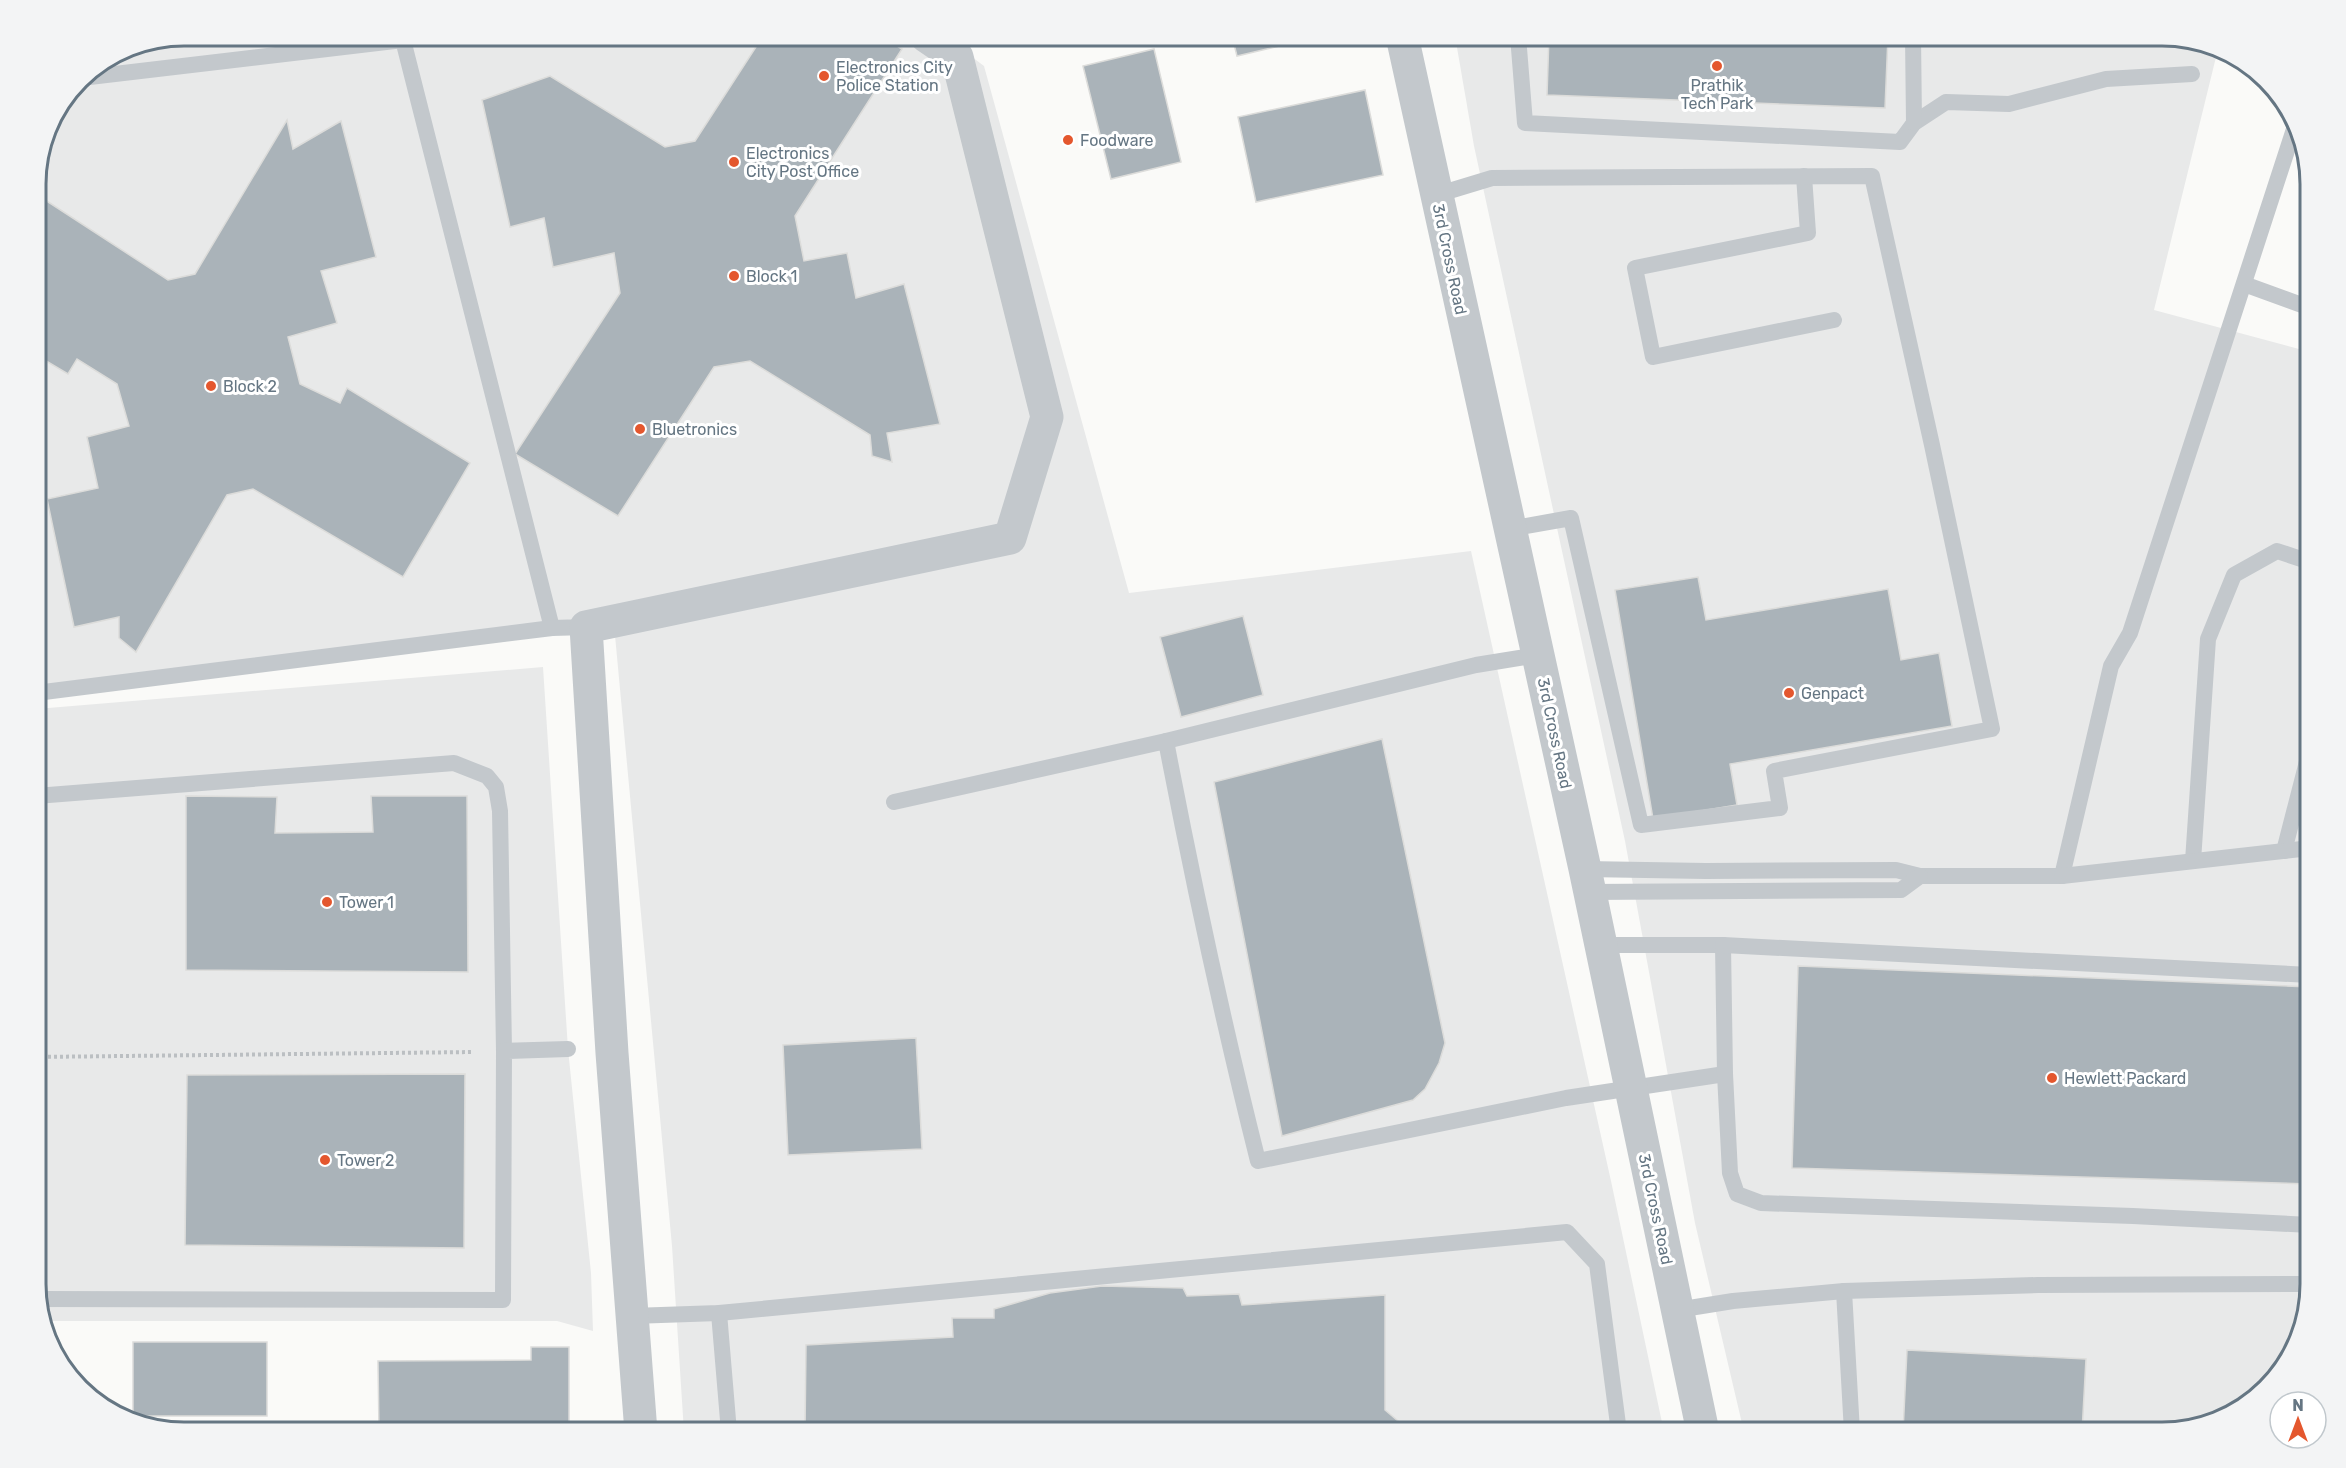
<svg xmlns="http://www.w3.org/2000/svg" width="2346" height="1468" font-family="Rubik,sans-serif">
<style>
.built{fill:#e8e9e9}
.building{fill:#aab3b9;stroke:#dcdcda;stroke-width:1.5}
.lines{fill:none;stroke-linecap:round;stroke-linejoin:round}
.path{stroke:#bbbfc2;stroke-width:4;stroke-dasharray:3 3;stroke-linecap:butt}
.service{stroke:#c3c8cc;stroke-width:16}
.tertiary{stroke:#c3c8cc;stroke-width:33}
.poi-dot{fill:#e4572e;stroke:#fff;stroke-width:2}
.labels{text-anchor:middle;stroke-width:6;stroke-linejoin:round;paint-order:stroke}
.poi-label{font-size:16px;fill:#657683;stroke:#fff;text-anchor:start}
.street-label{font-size:16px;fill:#657683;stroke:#fff}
.rim{fill:none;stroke:#657683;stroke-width:3}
</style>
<rect width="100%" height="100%" fill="#fafaf8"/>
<g class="built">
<polygon points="184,36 944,36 984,66 1129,593 1471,551 1611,1181 1664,1432 684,1432 672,1246 613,614 36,690 36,175 51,119 80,79 128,47"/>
<polygon points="1455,36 2162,36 2217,53 2154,310 2310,352 2310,1284 2285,1366 2236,1412 2162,1432 1744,1432 1695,1223 1625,841 1474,146"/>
<polygon points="543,667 568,1049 591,1273 593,1331 557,1321 45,1321 36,1293 36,709"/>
</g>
<g class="building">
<polygon points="763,36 881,36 902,49 795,216 804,261 847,253 856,298 904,284 940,424 887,433 892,462 872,456 870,435 750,361 714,367 618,516 515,454 620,293 614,253 553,267 544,218 510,227 482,100 550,76 665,147 695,141"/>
<polygon points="1232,36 1300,36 1301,41 1237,56"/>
<polygon points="1549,36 1888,36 1885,108 1547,95"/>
<polygon points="1154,49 1181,162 1111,179 1083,66"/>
<polygon points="1365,90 1383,175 1256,202 1238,117"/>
<polygon points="287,120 293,149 341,121 376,257 321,271 337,323 288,337 300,384 340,403 347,388 470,463 403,577 253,489 227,495 136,652 119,638 119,617 74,627 47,499 98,488 87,437 129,426 117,384 77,359 68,374 36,355 36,194 168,280 195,274"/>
<polygon points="1698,577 1706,620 1888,589 1901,660 1939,653 1952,726 1730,764 1737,805 1653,819 1615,590"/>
<polygon points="1243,616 1263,695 1181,717 1160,637"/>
<polygon points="1382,739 1445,1043 1439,1063 1425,1089 1413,1100 1282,1136 1214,782"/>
<polygon points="186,796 277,797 275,833 373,832 371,796 467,796 468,972 186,970"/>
<polygon points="1798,966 2310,987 2310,1184 1792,1168"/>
<polygon points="916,1038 922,1149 788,1155 783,1045"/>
<polygon points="465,1074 464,1248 185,1245 187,1075"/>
<polygon points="1102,1286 1183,1288 1187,1296 1239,1294 1242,1305 1385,1295 1385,1410 1411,1432 805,1432 806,1345 953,1337 952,1318 994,1318 994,1309 1050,1293"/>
<rect x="133" y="1342" width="134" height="74"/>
<polygon points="531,1347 569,1347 569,1432 379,1432 378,1361 531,1360"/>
<polygon points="1907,1350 2086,1359 2082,1432 1903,1432"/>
</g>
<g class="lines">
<polyline class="path" points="36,1057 474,1052"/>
<g class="service">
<polyline points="1518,36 1525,123 1900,142 1914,123 1946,102 2009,104 2106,79 2192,74"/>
<polyline points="1913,36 1914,123"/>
<polyline points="403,40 552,628"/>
<polyline points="81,78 403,40 416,36"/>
<polyline points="1804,176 1808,233 1635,268 1653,357 1834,320"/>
<polyline points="1436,195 1492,178 1872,176 1932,445 1992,729 1774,771 1780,808 1641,825 1571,518 1509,529"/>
<polyline points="2244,284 2310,308"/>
<polyline points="36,693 552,628 586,627"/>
<polyline points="1166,741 1476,665 1538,655"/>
<polyline points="36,796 454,763 487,776 496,787 500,811 504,1051"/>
<path d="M894,802L1166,741C1193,882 1223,1022 1258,1161L1566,1098L1725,1074"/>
<polyline points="2284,851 2310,750"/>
<polyline points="2193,861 2208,639 2234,575 2277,551 2310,562"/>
<polyline points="1585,869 1706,871 1896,870 1920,876 2062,876 2111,666 2130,633 2295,126"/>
<polyline points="2062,876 2310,848"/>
<polyline points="1589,892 1901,890 1920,876"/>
<polyline points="1601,945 1723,945 1725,1074 1730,1173 1737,1194 1761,1203 2133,1216 2310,1225"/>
<polyline points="1723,945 2310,975"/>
<polyline points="1844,1291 1852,1432"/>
<polyline points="38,1299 503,1300 504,1051 568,1049"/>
<polyline points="1677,1310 1733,1301 1844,1291 2038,1285 2310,1284"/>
<polyline points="719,1313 729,1432"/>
<polyline points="632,1316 719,1313 1567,1232 1597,1264 1619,1432"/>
</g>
<g class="tertiary">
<polyline points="1402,36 1585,869 1703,1432"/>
<polyline points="641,1432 612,1053 586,627 1010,538 1047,417 957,57 926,36"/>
</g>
</g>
<g class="poi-dot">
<circle cx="1717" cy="66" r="6"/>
<circle cx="824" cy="76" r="6"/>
<circle cx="1068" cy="140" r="6"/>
<circle cx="734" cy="162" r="6"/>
<circle cx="734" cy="276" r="6"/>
<circle cx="211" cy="386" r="6"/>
<circle cx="640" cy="429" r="6"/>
<circle cx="1789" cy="693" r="6"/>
<circle cx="327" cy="902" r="6"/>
<circle cx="2052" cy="1078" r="6"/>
<circle cx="325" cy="1160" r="6"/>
</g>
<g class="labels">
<g class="poi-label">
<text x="836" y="73">Electronics City<tspan x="836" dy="18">Police Station</tspan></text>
<text x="1717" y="91" text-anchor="middle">Prathik<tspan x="1717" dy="18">Tech Park</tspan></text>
<text x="1080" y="146">Foodware</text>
<text x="746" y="159">Electronics<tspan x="746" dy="18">City Post Office</tspan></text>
<text x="746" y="282">Block 1</text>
<text x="223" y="392">Block 2</text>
<text x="652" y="435">Bluetronics</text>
<text x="1801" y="699">Genpact</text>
<text x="339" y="908">Tower 1</text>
<text x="2064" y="1084">Hewlett Packard</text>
<text x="337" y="1166">Tower 2</text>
</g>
<g class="street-label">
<text transform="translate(1450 259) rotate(78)" y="6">3rd Cross Road</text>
<text transform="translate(1555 733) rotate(78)" y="6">3rd Cross Road</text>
<text transform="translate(1656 1209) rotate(78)" y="6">3rd Cross Road</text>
</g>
</g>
<path d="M0 0H2346V1468H0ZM184 46H2162A138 138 0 0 1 2300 184V1284A138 138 0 0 1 2162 1422H184A138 138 0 0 1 46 1284V184A138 138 0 0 1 184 46Z" fill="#f3f4f5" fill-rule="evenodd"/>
<path class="rim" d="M184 46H2162A138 138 0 0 1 2300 184V1284A138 138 0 0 1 2162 1422H184A138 138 0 0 1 46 1284V184A138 138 0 0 1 184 46Z"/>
<g transform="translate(2298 1420)"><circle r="28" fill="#ffffff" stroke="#c1c8cd" stroke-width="1.5"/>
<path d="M0-4.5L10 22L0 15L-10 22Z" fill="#e4572e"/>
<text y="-9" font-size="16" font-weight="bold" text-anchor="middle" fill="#657683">N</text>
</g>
</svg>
